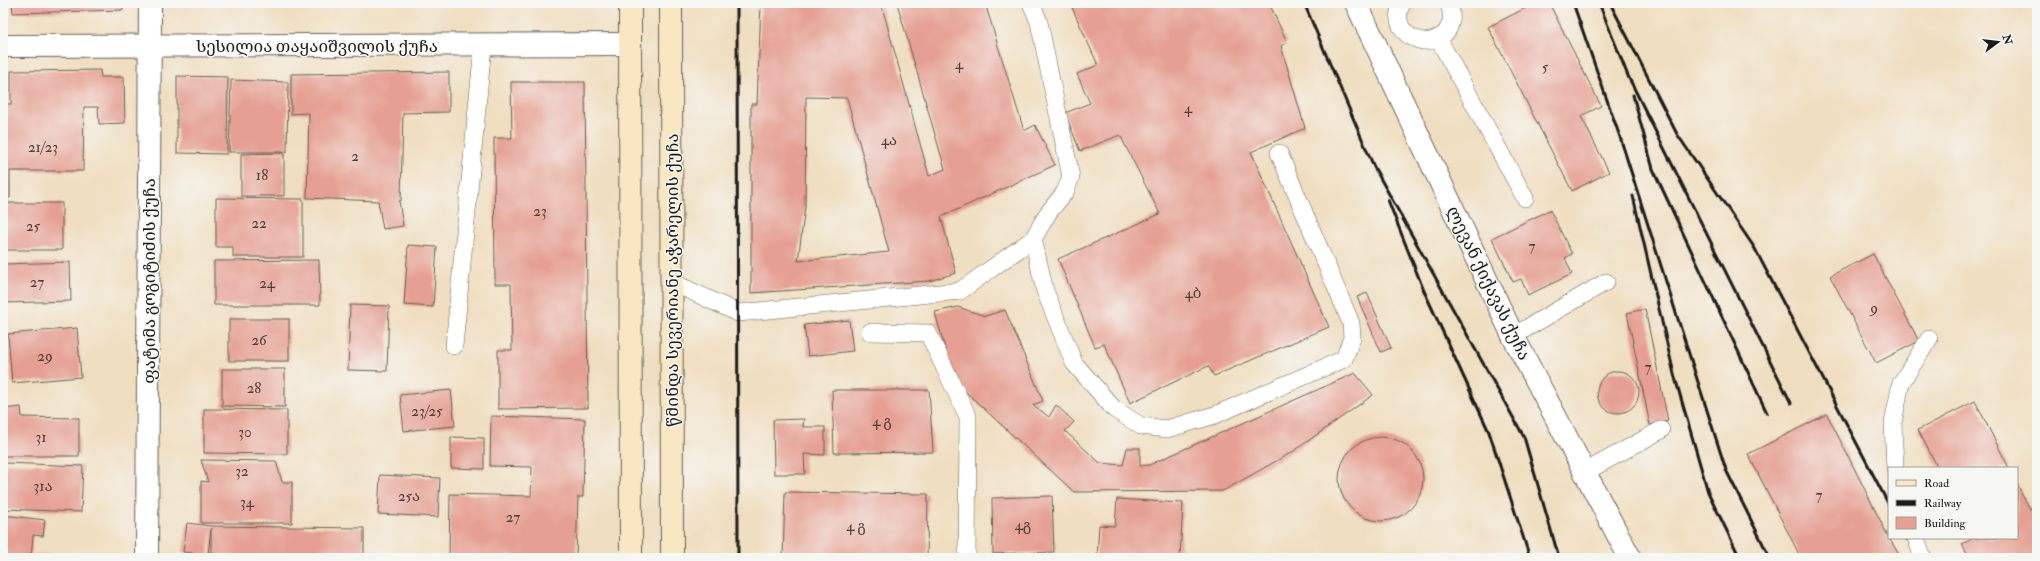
<svg xmlns="http://www.w3.org/2000/svg" width="2040" height="561" font-family="'IM FELL Double Pica','Noto Serif Georgian',serif">
<style>
.building{fill:#e6a093;fill-rule:evenodd}
.lines{fill:none;stroke-linecap:round;stroke-linejoin:round}
.service-casing{stroke:#666055;stroke-width:18}
.minor-casing{stroke:#666055;stroke-width:24}
.secondary-casing{stroke:#666055;stroke-width:24}
.service{stroke:#fff;stroke-width:17}
.minor{stroke:#fff;stroke-width:22}
.secondary{stroke:#f9e7c3;stroke-width:22}
.rail{stroke:#1c1c1c;stroke-width:3}
.labels{text-anchor:middle;stroke-width:3;stroke-linejoin:round;paint-order:stroke}
.number-label{font-size:15px;fill:#4e3d3a}
.street-label{font-size:17px;fill:#1c1c1c;stroke:#f6f6f2}
</style>
<rect width="100%" height="100%" fill="#f6f6f2"/>
<filter id="ink" filterUnits="userSpaceOnUse"><feTurbulence type="fractalNoise" baseFrequency=".025" numOctaves="2"/><feDisplacementMap in="SourceGraphic" scale="8" xChannelSelector="R" yChannelSelector="G"/><feConvolveMatrix kernelMatrix="1 2 1 2 8 2 1 2 1" color-interpolation-filters="sRGB"/></filter>
<filter id="wash" filterUnits="userSpaceOnUse"><feTurbulence type="fractalNoise" baseFrequency=".012" numOctaves="4" result="noise"/><feDisplacementMap in="SourceGraphic" scale="16" xChannelSelector="R" yChannelSelector="G"/><feGaussianBlur stdDeviation="0.9" result="paint"/><feColorMatrix in="noise" values="0 0 0 0 0 0 0 0 0 0 0 0 0 0 0 0 0 1.4 0 .05"/><feComposite in="paint" operator="in"/></filter>
<g filter="url(#wash)">
<rect width="100%" height="100%" fill="#f0dec0"/>
<g id="blocks">
<g class="building">
<polygon points="12,3 123,3 123,10 13,13"/>
<path d="M761,3H881L929,176L945,169L897,3H985L1024,131L1035,125L1055,165L941,217L956,273L929,281L751,293V104H757ZM806,97L847,98L889,252L798,261L805,207Z"/>
<polygon points="1070,3 1269,3 1287,42 1281,46 1305,128 1251,152 1329,327 1214,376 1208,366 1130,403 1104,344 1095,347 1058,259 1160,214 1120,135 1080,151 1065,113 1090,103 1077,74 1098,65"/>
<polygon points="1536,3 1549,3 1601,106 1581,116 1609,172 1572,191 1488,27"/>
<polygon points="100,70 101,77 124,77 125,123 99,124 98,107 84,107 83,171 10,171 10,198 3,198 3,104 11,104 11,71"/>
<polygon points="449,72 449,112 403,113 401,201 399,201 403,226 383,229 378,201 307,198 309,113 291,114 291,74"/>
<polygon points="177,76 228,77 227,154 177,153"/>
<polygon points="231,80 288,82 287,152 229,152"/>
<polygon points="511,82 585,82 588,408 498,409 498,350 512,350 511,284 495,284 494,138 512,138"/>
<polygon points="284,153 284,196 241,196 241,154"/>
<polygon points="216,198 303,199 303,257 233,257 233,247 216,247"/>
<polygon points="3,203 62,203 62,250 4,250"/>
<polygon points="1550,210 1572,254 1565,258 1572,274 1528,295 1521,279 1513,282 1492,238"/>
<polygon points="408,245 437,247 433,307 404,305"/>
<polygon points="1873,254 1919,341 1876,363 1830,276"/>
<polygon points="319,260 320,305 214,305 214,261"/>
<polygon points="70,262 71,301 3,303 3,264"/>
<polygon points="1367,293 1391,348 1381,352 1357,297"/>
<polygon points="350,305 389,306 387,371 348,370"/>
<polygon points="958,307 985,316 1005,310 1043,401 1033,405 1049,417 1056,405 1074,422 1065,431 1100,463 1123,465 1127,448 1140,448 1140,466 1149,465 1355,373 1373,395 1294,451 1223,491 1074,492 954,381 935,312"/>
<polygon points="1645,309 1668,421 1650,425 1627,313"/>
<rect x="229" y="319" width="60" height="42"/>
<polygon points="849,320 853,351 808,356 804,325"/>
<polygon points="77,328 81,377 12,383 8,334"/>
<polygon points="222,369 285,369 285,407 222,406"/>
<circle cx="1618" cy="392" r="21"/>
<polygon points="451,390 455,426 404,431 400,395"/>
<polygon points="832,390 929,390 933,452 834,453"/>
<polygon points="1975,401 2009,468 1938,468 1918,430"/>
<polygon points="21,407 22,417 79,418 79,456 3,456 3,409"/>
<polygon points="204,409 287,410 287,454 204,453"/>
<polygon points="1827,414 1889,538 1901,558 1801,558 1748,454"/>
<polygon points="491,416 585,419 583,497 578,497 576,558 449,558 450,494 531,496 532,467 490,466"/>
<polygon points="804,419 803,427 825,427 825,455 804,454 805,474 774,474 773,420"/>
<circle cx="1381" cy="479" r="42"/>
<polygon points="451,437 484,438 484,469 451,468"/>
<polygon points="201,460 276,461 282,482 292,482 292,523 201,523 201,481 208,482"/>
<polygon points="5,463 83,466 81,512 3,509"/>
<polygon points="380,475 440,478 438,517 378,514"/>
<polygon points="2017,484 2030,509 2037,505 2037,558 1969,558 1962,544 1974,538 2017,538"/>
<polygon points="785,492 928,494 927,558 783,558"/>
<polygon points="1052,496 1054,552 993,554 992,498"/>
<polygon points="1117,499 1183,503 1180,558 1097,558 1099,525 1115,526"/>
<polygon points="3,515 45,520 43,536 33,535 31,558 3,558"/>
<polygon points="187,523 211,526 364,528 364,558 211,558 211,528 208,555 183,552"/>
<polygon points="34,554 80,556 80,558 34,558"/>
</g>
</g>
</g>
<g filter="url(#ink)">
<use href="#blocks" fill-opacity="0" stroke="#666055" stroke-width="1"/>
<g class="lines">
<defs>
<g id="service">
<polyline points="1031,3 1039,22 1071,177 1065,192 1048,213 1033,239 1045,291 1074,363 1114,409 1141,426 1167,429 1215,415 1344,359 1352,338 1351,323 1279,153"/>
<path d="M1402,3C1384,39 1443,58 1451,21C1452,14 1451,9 1448,3"/>
<polyline points="1438,38 1525,198"/>
<polyline points="672,282 738,313 960,291 1033,239"/>
<polyline points="870,332 928,333 968,417 967,558"/>
<polyline points="1513,336 1606,282"/>
<polyline points="454,346 483,46"/>
<polyline points="1895,468 1893,423 1901,383 1929,339"/>
<polyline points="1585,472 1661,430"/>
<polyline points="1916,538 1923,558"/>
</g>
<g id="minor">
<polyline points="1356,3 1513,336 1630,558"/>
<polyline points="3,46 630,44"/>
<polyline points="147,558 150,3"/>
</g>
<g id="secondary">
<polyline points="630,3 631,558"/>
<polyline points="671,3 672,558"/>
</g>
</defs>
<use href="#service" class="service-casing"/>
<use href="#minor" class="minor-casing"/>
<use href="#secondary" class="secondary-casing"/>
<use href="#service" class="service"/>
<use href="#minor" class="minor"/>
<use href="#secondary" class="secondary"/>
<g class="rail">
<polyline points="737,3 738,558"/>
<polyline points="1304,3 1374,167 1524,437 1559,558"/>
<polyline points="1573,3 1620,137 1726,470 1770,558"/>
<polyline points="1599,3 1628,76 1791,403"/>
<polyline points="1610,3 1677,134 1754,247 1889,505"/>
<polyline points="1633,95 1653,169 1767,413"/>
<polyline points="1633,196 1674,374 1708,492 1740,558"/>
<polyline points="1388,200 1424,291 1489,432 1530,558"/>
<polyline points="1906,538 1907,539"/>
</g>
</g>
</g>
<g class="labels">
<g class="number-label">
<text x="959" y="69">4</text>
<text x="1545" y="72">5</text>
<text x="1188" y="113">4</text>
<text x="889" y="145">4ა</text>
<text x="43" y="152">21/23</text>
<text x="355" y="161">2</text>
<text x="262" y="180">18</text>
<text x="540" y="216">23</text>
<text x="259" y="228">22</text>
<text x="33" y="231">25</text>
<text x="1532" y="251">7</text>
<text x="37" y="287">27</text>
<text x="267" y="288">24</text>
<text x="1193" y="298">4ბ</text>
<text x="1874" y="313">9</text>
<text x="259" y="345">26</text>
<text x="45" y="361">29</text>
<text x="1648" y="372">7</text>
<text x="254" y="393">28</text>
<text x="427" y="416">23/25</text>
<text x="882" y="426">4 გ</text>
<text x="245" y="437">30</text>
<text x="41" y="442">31</text>
<text x="242" y="476">32</text>
<text x="43" y="491">31ა</text>
<text x="1819" y="500">7</text>
<text x="409" y="501">25ა</text>
<text x="247" y="507">34</text>
<text x="513" y="522">27</text>
<text x="1023" y="530">4გ</text>
<text x="856" y="531">4 გ</text>
</g>
<g class="street-label">
<text x="317" y="52">სესილია თაყაიშვილის ქუჩა</text>
<text transform="translate(672 280) rotate(-90)" y="6">წმინდა სევერიანე აჭარელის ქუჩა</text>
<text transform="translate(149 281) rotate(-90)" y="6">ფატიმა გოგიტიძის ქუჩა</text>
<text transform="translate(1489 283) rotate(64)" y="6">ლევან ქიქავას ქუჩა</text>
</g>
</g>
<rect width="2040" height="561" fill="none" stroke="#f6f6f2" stroke-width="16"/>
<rect x="1888" y="467" width="130" height="72" fill="#f6f6f2" stroke="#9f9f9c"/>
<rect x="1896" y="480" width="20" height="6" fill="#f9e7c3" stroke="#9f9f9c"/>
<text x="1924" y="487" font-size="12" fill="#1c1c1c">Road</text>
<rect x="1896" y="500" width="20" height="6" fill="#1c1c1c" stroke="#9f9f9c"/>
<text x="1924" y="507" font-size="12" fill="#1c1c1c">Railway</text>
<rect x="1896" y="517" width="20" height="12" fill="#e6a093" stroke="#9f9f9c"/>
<text x="1924" y="527" font-size="12" fill="#1c1c1c">Building</text>
<g transform="translate(1998 42) rotate(75)" stroke="#f6f6f2" stroke-width="3" paint-order="stroke">
<path d="M0-3L7 15L0 10L-7 15Z" fill="#1c1c1c"/>
<text y="-6" font-size="11" font-weight="bold" text-anchor="middle" fill="#1c1c1c">N</text>
</g>
</svg>
